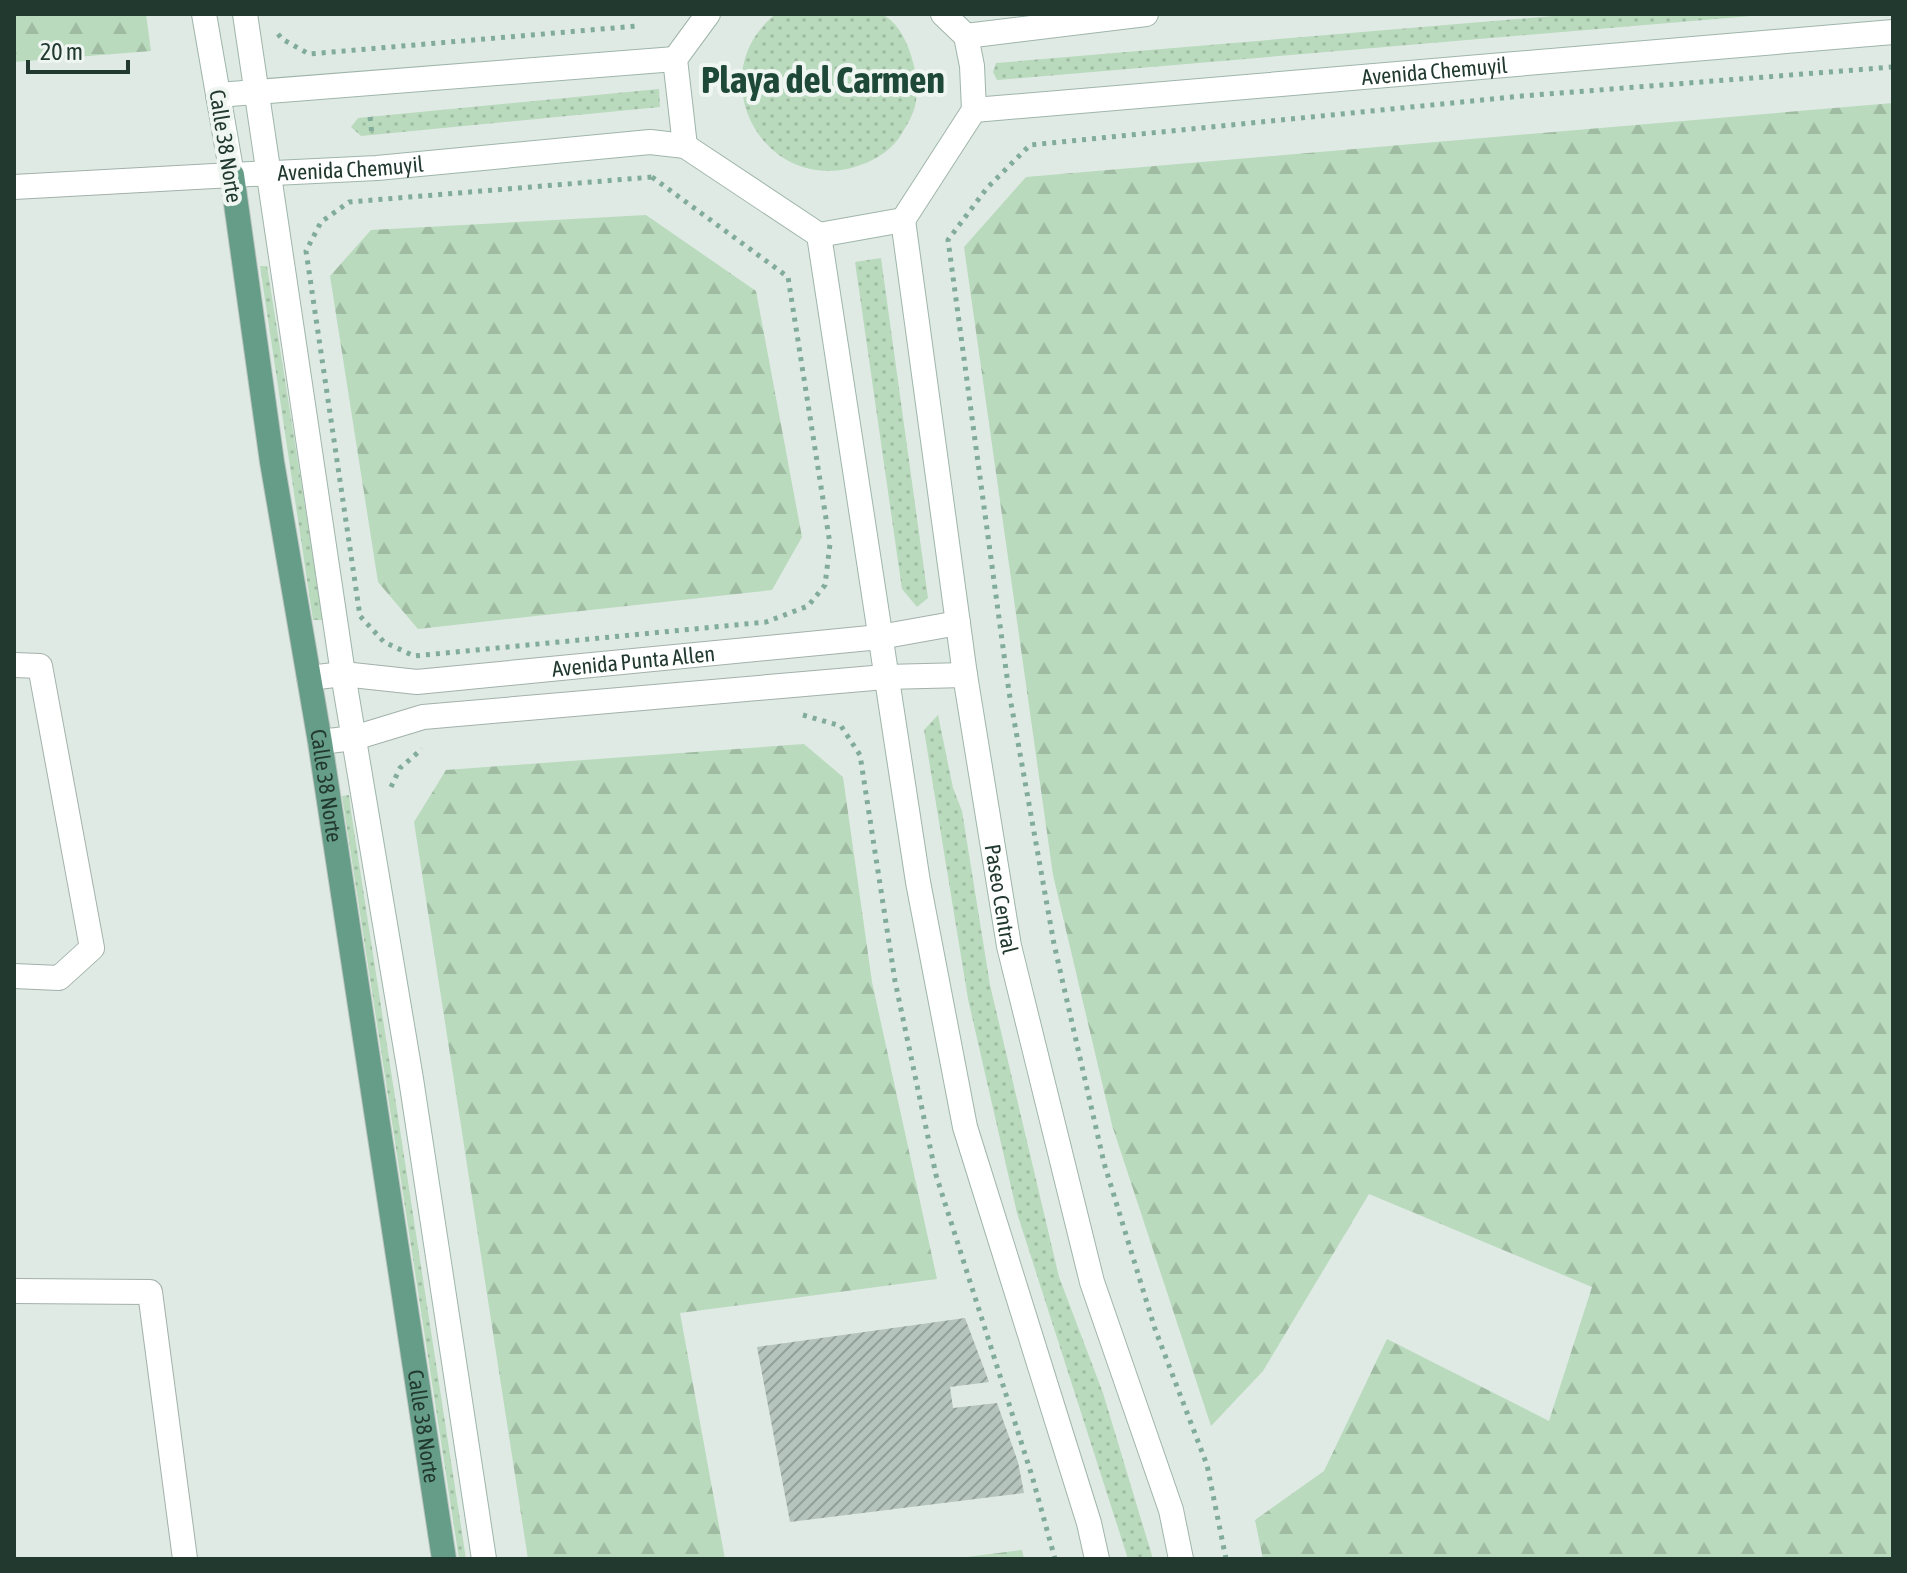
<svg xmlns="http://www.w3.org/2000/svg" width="1907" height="1573" font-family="'Asap Condensed',sans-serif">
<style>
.grass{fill:url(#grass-dots)}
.forest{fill:url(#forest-firs)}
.building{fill:url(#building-hatch)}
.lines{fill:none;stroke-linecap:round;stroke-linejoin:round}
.street-casing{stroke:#a2b1aa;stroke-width:26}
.secondary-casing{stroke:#9fb5aa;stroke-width:26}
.primary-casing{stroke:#bcc4c1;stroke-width:26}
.path{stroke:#81ac99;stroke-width:5;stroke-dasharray:4 6;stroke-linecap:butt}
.street{stroke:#fff;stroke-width:24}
.secondary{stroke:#fff;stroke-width:24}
.primary{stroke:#669d88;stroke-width:24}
.labels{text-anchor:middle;stroke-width:8;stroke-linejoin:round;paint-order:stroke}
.street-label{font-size:22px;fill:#21392f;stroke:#eff6f2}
.town-label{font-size:38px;font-weight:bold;fill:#1e4939;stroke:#eff6f2}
</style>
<defs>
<pattern id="grass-dots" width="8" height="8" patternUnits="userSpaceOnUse" patternTransform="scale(2)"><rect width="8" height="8" fill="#b9dabd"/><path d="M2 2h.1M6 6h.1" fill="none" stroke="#9fbca3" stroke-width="1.8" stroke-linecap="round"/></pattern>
<pattern id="forest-firs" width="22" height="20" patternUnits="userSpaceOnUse" patternTransform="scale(2)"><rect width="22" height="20" fill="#b9dabd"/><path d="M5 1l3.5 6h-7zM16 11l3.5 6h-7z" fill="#9fbca3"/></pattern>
<pattern id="building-hatch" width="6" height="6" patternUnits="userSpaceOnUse" patternTransform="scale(2)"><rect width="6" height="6" fill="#b5c4bc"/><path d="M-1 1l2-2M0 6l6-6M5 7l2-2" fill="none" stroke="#93a099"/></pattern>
</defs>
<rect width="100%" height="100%" fill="#dfeae4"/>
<g class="grass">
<path d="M776,14C803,14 830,14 856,14C863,14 874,12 881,14C908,25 922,80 915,106C913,116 904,130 899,138C887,155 865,165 847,169C756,187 703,70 776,14Z"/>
<polygon points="1576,14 1775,14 997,80 993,72 996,63"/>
<polygon points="659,89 660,107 361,136 351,127 358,118"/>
<polygon points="881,258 928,598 917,607 902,589 855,262"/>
<polygon points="260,266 267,266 323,620 313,620"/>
<polygon points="938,715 953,788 962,811 990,985 1059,1277 1103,1393 1153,1559 1128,1559 1017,1213 968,999 924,730"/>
<polygon points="349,795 351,811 466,1559 459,1559 342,796"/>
</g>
<g class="forest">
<polygon points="14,14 146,14 151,51 14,62"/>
<polygon points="1893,103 1893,1559 1263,1559 1255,1520 1324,1471 1387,1339 1549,1421 1592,1287 1369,1194 1263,1371 1211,1426 1112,1125 1053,875 964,247 1026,177"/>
<polygon points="646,215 756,291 802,537 772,590 418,629 378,582 330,276 371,230"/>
<polygon points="804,744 843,777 872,982 937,1279 680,1313 725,1559 528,1559 414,822 446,770"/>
<polygon points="1022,1550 1024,1559 951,1559"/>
</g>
<polygon class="building" points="965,1318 989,1382 950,1387 953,1408 997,1403 1018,1462 1024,1493 790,1522 757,1347"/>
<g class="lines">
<defs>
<g id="street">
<polyline points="14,187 232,175"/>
<polyline points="14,665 40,666 92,948 59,978 14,976"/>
<path id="s1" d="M309,678L343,674L417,682L880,637L958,623"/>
<polyline points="320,742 354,738 423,717 885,677 965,675"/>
<polyline points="14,1291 150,1292 185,1559"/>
</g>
<g id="secondary">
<path id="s2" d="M204,14L232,175L377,168L650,142L685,146L819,235L903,220L974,110L972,66L966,36L943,14"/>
<polyline points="245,14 343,674 411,1079 484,1559"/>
<polyline points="966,36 1146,14"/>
<polyline points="218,95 675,59"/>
<path id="s3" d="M974,110L1893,32"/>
<polyline points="685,146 675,59 708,14"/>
<path id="s4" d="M903,220L965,675L1009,946L1092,1282L1171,1510L1181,1559"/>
<polyline points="819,235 918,882 965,1127 1089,1523 1097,1559"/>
</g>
<g id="primary">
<path id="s5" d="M232,175L272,462L320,742L444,1559"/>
</g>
</defs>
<use href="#street" class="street-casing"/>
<use href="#secondary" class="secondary-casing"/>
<use href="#primary" class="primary-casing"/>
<g class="path">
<polyline points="278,34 282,39 309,54 637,26"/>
<polyline points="370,117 372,135"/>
<polygon points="652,177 788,277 830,544 825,585 808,606 766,622 414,656 384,642 360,616 306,251 321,222 349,202"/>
<polyline points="803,715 841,726 860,755 895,981 936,1175 1032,1476 1055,1559"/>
<polyline points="391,787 400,768 422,749"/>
<polyline points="1226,1559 1207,1465 1155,1329 1104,1163 1054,944 1009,692 948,240 987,188 1030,145 1522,96 1893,67"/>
</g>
<use href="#street" class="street"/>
<use href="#secondary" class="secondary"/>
<use href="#primary" class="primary"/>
</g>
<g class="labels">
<g class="street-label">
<text dy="8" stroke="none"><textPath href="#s3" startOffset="462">Avenida Chemuyil</textPath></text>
<text transform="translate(226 146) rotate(81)" y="8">Calle 38 Norte</text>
<text dy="8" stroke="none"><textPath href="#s2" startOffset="282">Avenida Chemuyil</textPath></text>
<text dy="8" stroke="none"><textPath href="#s1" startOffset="326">Avenida Punta Allen</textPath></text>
<text dy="8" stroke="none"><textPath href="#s5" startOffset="618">Calle 38 Norte</textPath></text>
<text dy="8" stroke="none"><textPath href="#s4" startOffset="686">Paseo Central</textPath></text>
<text dy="8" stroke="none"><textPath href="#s5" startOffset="1266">Calle 38 Norte</textPath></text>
</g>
<g class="town-label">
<text x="823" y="93">Playa del Carmen</text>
</g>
</g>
<rect width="1907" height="1573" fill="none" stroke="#21392f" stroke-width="32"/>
<path d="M28 60v12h100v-12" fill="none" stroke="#21392f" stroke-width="4"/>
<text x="40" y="60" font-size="24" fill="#21392f" stroke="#eff6f2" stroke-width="6" paint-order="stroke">20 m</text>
</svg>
